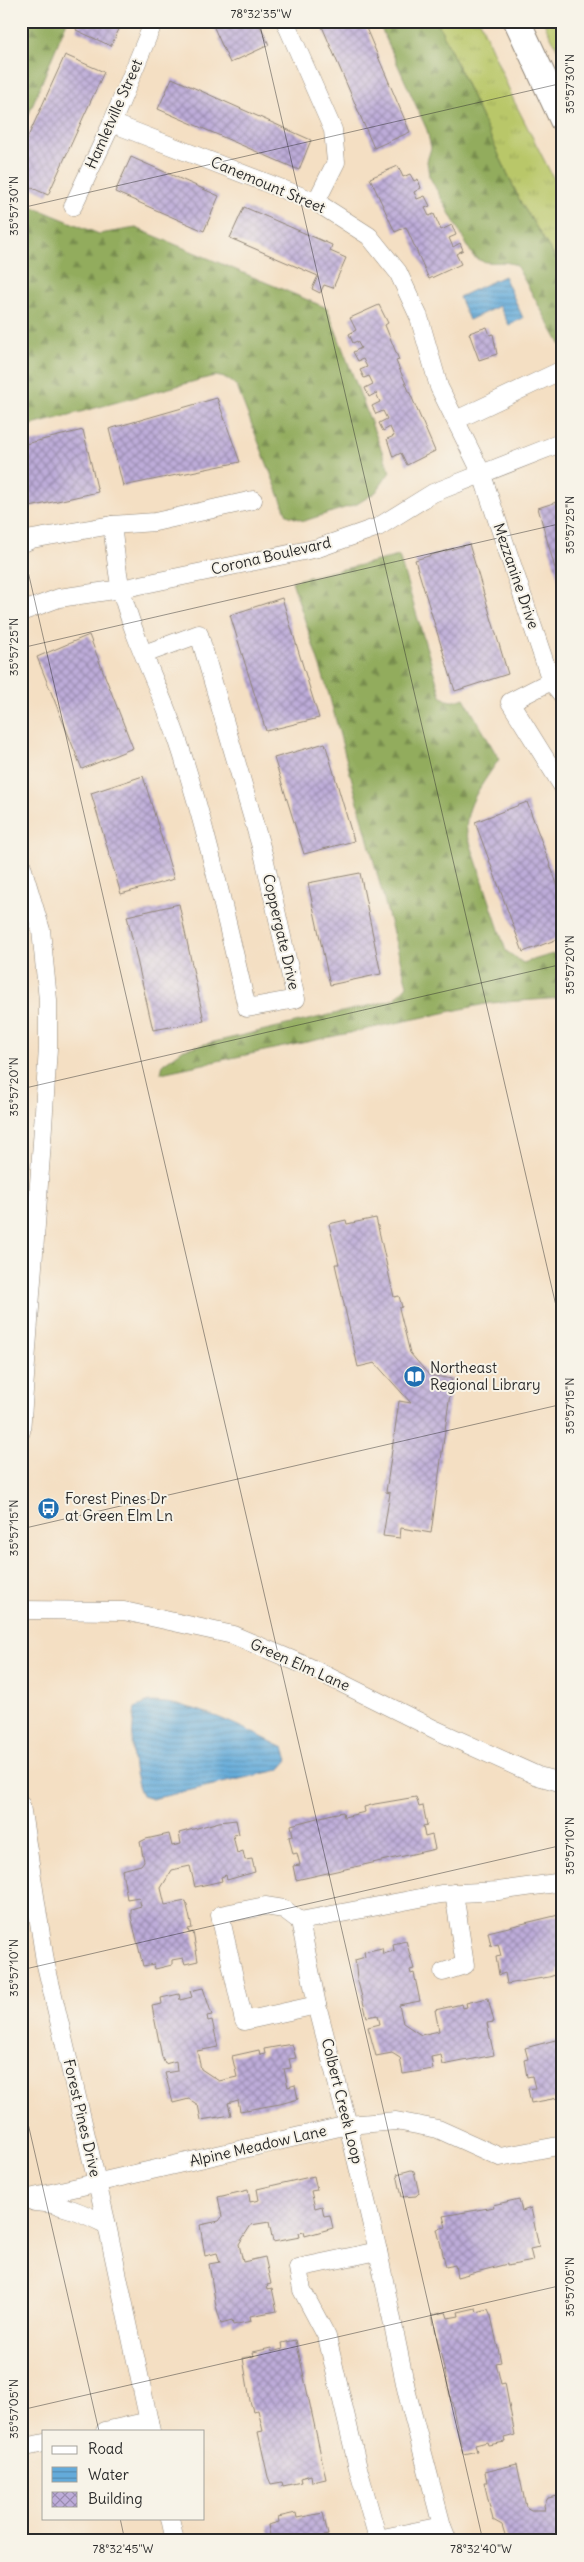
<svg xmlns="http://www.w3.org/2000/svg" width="584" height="2562" font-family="Delius,sans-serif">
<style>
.grass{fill:url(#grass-tufts);stroke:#72794a}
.forest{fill:url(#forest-firs);stroke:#5e6c44}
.water{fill:url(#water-rules);stroke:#486b82}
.building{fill:url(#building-cross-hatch)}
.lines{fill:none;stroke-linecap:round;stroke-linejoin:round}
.minor-casing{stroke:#908577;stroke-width:19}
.highway-casing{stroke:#908577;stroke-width:28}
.minor{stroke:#fff;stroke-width:18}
.highway{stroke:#fff;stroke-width:26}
.ticks{fill:none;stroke:#2b2b2b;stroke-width:1;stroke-opacity:0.45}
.labels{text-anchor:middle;stroke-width:4;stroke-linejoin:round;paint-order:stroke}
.street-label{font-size:15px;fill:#2b2b2b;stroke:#f7f3e8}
.poi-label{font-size:15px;fill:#2b2b2b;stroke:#f7f3e8;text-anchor:start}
.neatline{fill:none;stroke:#2b2b2b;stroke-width:2}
.ticks-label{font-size:12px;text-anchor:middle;fill:#2b2b2b}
</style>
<defs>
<pattern id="grass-tufts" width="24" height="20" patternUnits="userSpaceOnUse" patternTransform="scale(1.25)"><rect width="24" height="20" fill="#b9c769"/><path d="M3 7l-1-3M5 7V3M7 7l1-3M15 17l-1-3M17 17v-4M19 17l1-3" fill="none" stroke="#9fab5b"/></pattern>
<pattern id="forest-firs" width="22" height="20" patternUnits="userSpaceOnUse" patternTransform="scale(1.25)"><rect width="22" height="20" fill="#92ac5d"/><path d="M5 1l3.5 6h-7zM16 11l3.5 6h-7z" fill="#778c4d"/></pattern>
<pattern id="water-rules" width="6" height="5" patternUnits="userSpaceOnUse" patternTransform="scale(1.25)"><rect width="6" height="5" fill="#64abda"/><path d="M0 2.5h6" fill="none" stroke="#538bb1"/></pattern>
<pattern id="building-cross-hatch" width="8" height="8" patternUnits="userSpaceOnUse" patternTransform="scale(1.25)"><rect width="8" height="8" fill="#bdacd9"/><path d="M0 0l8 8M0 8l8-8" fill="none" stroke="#9a8cb0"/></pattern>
</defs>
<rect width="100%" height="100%" fill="#f7f3e8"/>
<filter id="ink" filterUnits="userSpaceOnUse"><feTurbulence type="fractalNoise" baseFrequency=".02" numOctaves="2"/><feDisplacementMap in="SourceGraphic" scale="10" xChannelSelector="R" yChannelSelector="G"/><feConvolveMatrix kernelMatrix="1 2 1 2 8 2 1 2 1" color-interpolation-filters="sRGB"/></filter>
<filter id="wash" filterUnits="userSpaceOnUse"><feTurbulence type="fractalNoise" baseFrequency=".0096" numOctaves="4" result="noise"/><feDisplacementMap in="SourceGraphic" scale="20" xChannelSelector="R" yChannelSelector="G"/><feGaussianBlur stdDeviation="1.12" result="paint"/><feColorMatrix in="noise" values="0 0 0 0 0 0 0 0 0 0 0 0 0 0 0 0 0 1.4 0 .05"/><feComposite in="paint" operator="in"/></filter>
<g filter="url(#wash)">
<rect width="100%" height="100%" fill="#f4dfc3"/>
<g class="grass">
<polygon points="437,21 480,21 514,101 563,197 563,270 521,203"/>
<polygon points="543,21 563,21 563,60"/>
</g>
<g class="forest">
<polygon points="21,21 67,21 21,133"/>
<path d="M378,21H437L521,203L563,270V349L516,265C500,258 487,268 473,256L429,176L427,161L431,148L427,130Z"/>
<path d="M21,202L99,234L136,228L327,308L390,472L376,492L357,504L304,521L287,515L237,387C230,379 224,377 214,376L21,428Z"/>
<path d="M399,556L441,696C449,703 454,702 464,698L499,759C485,781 463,806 467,833L506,951L523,963L563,951V998L490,1003L161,1073L163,1064L184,1049L385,1002L395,999L407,985L328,691L292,581Z"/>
</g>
<g class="water">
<polygon points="504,276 523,318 509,325 499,306 469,320 459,297"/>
<path d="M149,1702C193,1701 245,1729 284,1748L288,1760L279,1770L152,1799L142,1796C130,1767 131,1739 135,1708Z"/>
</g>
<g id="blocks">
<g class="building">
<polygon points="80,21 123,21 111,46 76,30"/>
<polygon points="211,21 258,21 269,45 230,63"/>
<polygon points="326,21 363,21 410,132 374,148 321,24"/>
<polygon points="65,55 104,72 48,195 21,183 21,152"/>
<polygon points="172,78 311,140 299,170 158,109"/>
<polygon points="131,157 219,196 204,231 115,192"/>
<polygon points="398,166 403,177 410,174 414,181 418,179 421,188 414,192 417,199 425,196 430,206 425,208 429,216 434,214 441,230 452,225 456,235 449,238 453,247 460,243 463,250 456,254 461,264 429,279 406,227 395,232 370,178"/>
<polygon points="244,207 332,245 330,251 346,258 333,288 324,285 320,293 312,289 318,276 230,238"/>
<polygon points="379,305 388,323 385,325 399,360 396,361 435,451 407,465 401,453 393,457 387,439 394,436 390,427 383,431 379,423 387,419 383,411 376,414 372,406 380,402 376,393 369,397 365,388 373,384 369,376 364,378 360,370 367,367 363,359 358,361 353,352 361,348 357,341 353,343 349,334 356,330 350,318"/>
<polygon points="487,327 490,335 493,334 497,354 479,360 469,333"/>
<polygon points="217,398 240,462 123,486 109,429"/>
<polygon points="83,430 98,492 21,509 21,445"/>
<polygon points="563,500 563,593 562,593 538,508"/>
<polygon points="469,544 508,674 455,691 415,560"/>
<polygon points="282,598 319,718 266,731 230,615"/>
<polygon points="89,635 133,748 82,769 37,657"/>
<polygon points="325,743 354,841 304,854 274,758"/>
<polygon points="143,776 174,879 121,894 91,793"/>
<polygon points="527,802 563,900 563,937 523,952 475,822"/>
<polygon points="360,873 381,974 330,985 308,883"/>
<polygon points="179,904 204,1021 153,1030 127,916"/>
<polygon points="376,1218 394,1297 399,1296 402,1307 399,1308 410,1353 429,1375 452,1379 431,1533 401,1528 400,1538 383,1536 390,1493 386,1492 399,1401 411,1403 375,1363 358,1367 335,1264 339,1264 329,1224 346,1220 347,1224"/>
<polygon points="416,1797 419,1807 423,1806 427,1825 423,1826 425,1837 432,1835 435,1849 296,1880 293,1866 300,1865 297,1853 293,1854 289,1837 293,1836 291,1825 332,1814 343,1812 344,1817 365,1812 364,1807 375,1804"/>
<polygon points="236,1820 239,1834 233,1835 237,1853 243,1851 245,1860 252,1859 255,1872 227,1880 226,1875 221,1877 222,1881 195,1887 190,1866 172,1870 161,1888 165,1905 186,1901 192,1928 188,1929 189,1933 193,1932 198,1961 185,1964 183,1958 172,1960 172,1965 155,1969 154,1964 143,1966 131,1916 131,1909 141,1906 139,1897 127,1899 122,1870 141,1865 144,1861 140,1842 146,1839 169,1834 172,1846 181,1844 179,1833 219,1822"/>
<polygon points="563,1914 563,1969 558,1970 558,1974 549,1977 507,1984 505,1973 499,1975 496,1957 501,1956 498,1944 491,1946 488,1932"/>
<polygon points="406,1941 414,1969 410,1970 411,1974 414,1973 420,2001 399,2005 403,2023 421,2035 439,2031 435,2010 462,2004 463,2008 467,2007 466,2003 488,1998 494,2022 487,2023 494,2055 443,2065 441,2055 431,2057 433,2069 403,2074 400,2058 392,2053 376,2056 368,2027 380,2024 378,2015 367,2017 357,1978 355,1960 365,1957 364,1952 382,1948 383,1954 394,1951 393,1944"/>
<polygon points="203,1988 212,2015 207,2016 208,2021 212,2020 218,2047 197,2051 201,2069 219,2081 237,2077 232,2056 259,2050 260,2055 265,2054 264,2049 292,2044 296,2058 289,2059 291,2068 284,2069 288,2087 295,2085 298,2099 280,2104 240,2111 238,2100 228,2103 231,2115 201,2120 198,2105 189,2099 173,2103 165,2073 177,2071 176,2061 165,2064 162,2057 152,2006 162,2004 161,1998 179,1994 180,2000 192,1997 190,1991"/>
<polygon points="563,2038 563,2097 531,2103 528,2089 535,2088 532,2076 527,2077 524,2060 528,2059 525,2048"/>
<polygon points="411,2170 414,2171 419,2193 416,2196 402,2197 397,2174"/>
<polygon points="314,2176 317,2190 311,2191 315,2208 322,2206 324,2216 330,2215 333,2228 305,2236 304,2232 299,2233 300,2237 273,2242 269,2222 251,2225 239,2244 243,2262 265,2257 271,2284 267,2285 268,2289 272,2288 277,2311 250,2316 251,2321 233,2325 232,2320 221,2323 216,2306 209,2264 220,2262 217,2253 205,2256 200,2225 219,2221 222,2217 218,2197 248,2190 250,2202 259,2200 257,2189"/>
<polygon points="519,2199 522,2211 531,2208 539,2247 530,2249 533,2261 507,2266 507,2264 457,2277 455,2265 446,2267 437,2229 446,2227 443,2216 494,2207 493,2205"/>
<polygon points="476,2308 477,2312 488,2309 491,2316 501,2362 496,2363 501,2384 505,2383 515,2435 504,2438 505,2442 488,2445 487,2442 475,2445 477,2451 463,2454 432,2315 446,2312 448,2318 459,2316 458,2312"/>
<polygon points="296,2340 326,2479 312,2482 311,2475 300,2478 301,2482 283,2486 282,2482 271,2484 268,2477 258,2432 263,2431 258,2410 253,2411 250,2401 243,2358 254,2356 253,2352 271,2348 272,2352 283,2349 282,2343"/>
<polygon points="517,2464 526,2507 531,2510 545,2510 544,2505 548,2498 563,2495 563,2541 507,2541 502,2525 493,2520 484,2482 487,2482 485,2472"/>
<polygon points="296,2513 297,2518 323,2513 328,2535 324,2536 325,2541 271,2541 268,2525 279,2522 278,2517"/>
</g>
</g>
</g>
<g filter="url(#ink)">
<use href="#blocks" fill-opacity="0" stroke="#908577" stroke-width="1"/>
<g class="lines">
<defs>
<g id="minor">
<polyline points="285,21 333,130 336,162 316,202"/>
<polyline points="112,123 316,202 369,236 398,272 419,317 439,387 481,472 551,681 563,696"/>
<polyline points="73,206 112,123 154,21"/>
<polyline points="456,420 562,370"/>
<path d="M112,525C115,546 116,568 121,589C134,641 161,690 178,741C207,829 226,919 247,1008L296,999L264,857L199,634L144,654"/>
<polyline points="21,544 32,539 112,525 155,522 253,500"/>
<polyline points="21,612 59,598 121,589 318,548 378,527 433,493 563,442"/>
<polyline points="551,681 510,702 563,787"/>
<polyline points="21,863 41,930 48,1000 48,1048 42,1142 21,1432"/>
<polyline points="21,1610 124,1611 233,1635 309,1667 436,1730 538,1776 563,1783"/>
<polyline points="21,1805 45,1961 107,2225 151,2431"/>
<polyline points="300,1921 284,1909 265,1906 220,1915 244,2021 317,2005"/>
<polyline points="443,1972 465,1965 454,1893"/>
<polyline points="21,2200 348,2125 396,2121 438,2129 500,2157 563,2145"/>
<path d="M34,2202C61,2203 83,2213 107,2225"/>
<polyline points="378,2251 298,2268 302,2290 327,2337 358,2468 378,2539 442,2526"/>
<polyline points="105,2431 149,2421"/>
<polyline points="21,2448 44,2443"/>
<polyline points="170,2518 175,2541"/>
<polyline points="448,2541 442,2526 407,2393 378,2251 348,2125 317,2005 300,1921 441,1894 498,1891 563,1882"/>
</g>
<polyline id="highway" points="517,21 563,120"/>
</defs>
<use href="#minor" class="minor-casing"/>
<use href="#highway" class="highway-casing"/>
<use href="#minor" class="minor"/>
<use href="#highway" class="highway"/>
</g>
</g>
<path class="ticks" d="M259,21L563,1336M21,208L563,83M21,541L483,2541M21,648L563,523M21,1089L563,964M21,1529L563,1404M21,1970L563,1845M21,2093L99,2431M21,2410L563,2285M120,2518L125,2541"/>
<defs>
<symbol id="library-disc" viewBox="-11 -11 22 22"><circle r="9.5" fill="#1f6fb2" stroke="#f7f3e8"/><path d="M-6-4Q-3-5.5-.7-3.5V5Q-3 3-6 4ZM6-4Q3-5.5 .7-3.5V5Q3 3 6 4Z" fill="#fff"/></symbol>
<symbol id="bus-disc" viewBox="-11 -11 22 22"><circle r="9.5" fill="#1f6fb2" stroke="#f7f3e8"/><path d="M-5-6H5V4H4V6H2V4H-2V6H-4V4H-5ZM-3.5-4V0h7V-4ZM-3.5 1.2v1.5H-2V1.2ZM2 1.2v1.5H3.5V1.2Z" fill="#fff"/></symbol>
</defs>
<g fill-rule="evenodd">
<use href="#library-disc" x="402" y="1364" width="25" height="25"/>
<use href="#bus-disc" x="36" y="1496" width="25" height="25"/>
</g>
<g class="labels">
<g class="street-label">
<text transform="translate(114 114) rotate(-66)" y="5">Hamletville Street</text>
<text transform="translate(268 185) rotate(23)" y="5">Canemount Street</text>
<text transform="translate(271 556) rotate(-13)" y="5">Corona Boulevard</text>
<text transform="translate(516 576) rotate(71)" y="5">Mezzanine Drive</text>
<text transform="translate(281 932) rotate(77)" y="5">Coppergate Drive</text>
<text transform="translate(300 1665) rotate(24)" y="5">Green Elm Lane</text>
<text transform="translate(342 2101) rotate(76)" y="5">Colbert Creek Loop</text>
<text transform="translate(82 2118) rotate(77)" y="5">Forest Pines Drive</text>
<text transform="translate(258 2146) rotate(-13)" y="5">Alpine Meadow Lane</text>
</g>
<g class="poi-label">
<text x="430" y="1373">Northeast<tspan x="430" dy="17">Regional Library</tspan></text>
<text x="65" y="1504">Forest Pines Dr<tspan x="65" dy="17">at Green Elm Ln</tspan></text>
</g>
</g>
<rect width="584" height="2562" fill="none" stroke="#f7f3e8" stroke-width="55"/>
<rect x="42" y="2430" width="162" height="90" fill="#f7f3e8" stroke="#a5a39c"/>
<rect x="52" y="2446" width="25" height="8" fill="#ffffff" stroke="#a5a39c"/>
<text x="88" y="2454" font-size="15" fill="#2b2b2b">Road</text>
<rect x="52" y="2467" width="25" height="15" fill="url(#water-rules)" stroke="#a5a39c"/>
<text x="88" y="2480" font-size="15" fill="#2b2b2b">Water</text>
<rect x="52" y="2492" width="25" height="15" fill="url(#building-cross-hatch)" stroke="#a5a39c"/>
<text x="88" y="2504" font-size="15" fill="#2b2b2b">Building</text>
<rect x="28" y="28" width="528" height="2506" class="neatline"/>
<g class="ticks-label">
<text x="261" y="18">78°32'35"W</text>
<text transform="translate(570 84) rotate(-90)" y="4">35°57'30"N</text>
<text transform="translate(14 206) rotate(-90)" y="4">35°57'30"N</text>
<text transform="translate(570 525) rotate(-90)" y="4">35°57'25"N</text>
<text transform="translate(14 647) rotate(-90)" y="4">35°57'25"N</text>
<text transform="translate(570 965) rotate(-90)" y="4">35°57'20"N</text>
<text transform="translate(14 1087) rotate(-90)" y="4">35°57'20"N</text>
<text transform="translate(570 1406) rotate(-90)" y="4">35°57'15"N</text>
<text transform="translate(14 1528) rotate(-90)" y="4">35°57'15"N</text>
<text transform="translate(570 1846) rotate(-90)" y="4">35°57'10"N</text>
<text transform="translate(14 1968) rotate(-90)" y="4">35°57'10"N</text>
<text transform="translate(570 2287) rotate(-90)" y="4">35°57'05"N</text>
<text transform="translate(14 2409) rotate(-90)" y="4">35°57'05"N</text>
<text x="123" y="2553">78°32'45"W</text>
<text x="481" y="2553">78°32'40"W</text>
</g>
</svg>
